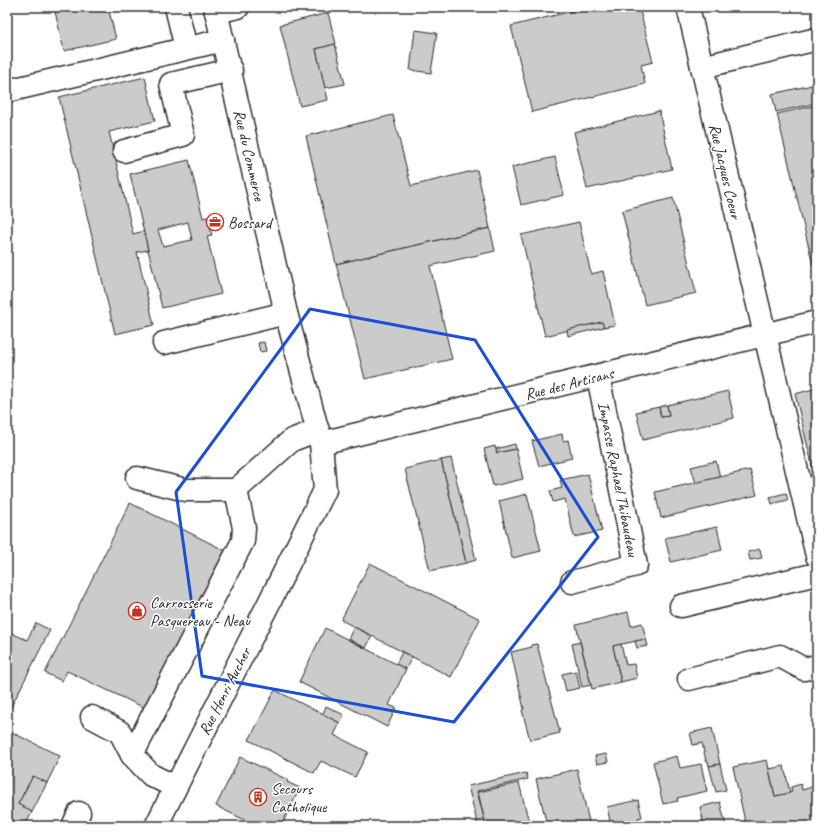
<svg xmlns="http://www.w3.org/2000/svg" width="824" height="833" font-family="Caveat,sans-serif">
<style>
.building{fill:#cbcbcb;stroke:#2b2b2b;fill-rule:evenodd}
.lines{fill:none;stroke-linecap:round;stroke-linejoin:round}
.minor-casing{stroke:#2b2b2b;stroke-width:25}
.minor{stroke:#fff;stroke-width:22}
.marked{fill:none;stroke:#1d4ed8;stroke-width:3;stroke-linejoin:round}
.labels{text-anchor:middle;stroke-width:3;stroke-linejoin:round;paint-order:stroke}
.street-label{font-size:16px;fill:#2b2b2b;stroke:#fff}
.poi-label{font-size:16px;fill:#2b2b2b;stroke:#fff;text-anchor:start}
</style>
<rect width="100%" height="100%" fill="#fff"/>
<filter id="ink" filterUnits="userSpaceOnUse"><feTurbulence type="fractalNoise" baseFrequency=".025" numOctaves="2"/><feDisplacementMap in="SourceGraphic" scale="8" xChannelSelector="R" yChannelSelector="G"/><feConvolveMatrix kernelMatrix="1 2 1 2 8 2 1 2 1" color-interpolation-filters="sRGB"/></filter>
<g filter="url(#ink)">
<g class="building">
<polygon points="54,7 108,7 116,39 64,51"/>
<polygon points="589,7 639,7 653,62 641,65 645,84 532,112 511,26"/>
<polygon points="328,13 336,44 316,49 328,100 300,106 280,25"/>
<polygon points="415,30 437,33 431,73 410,70"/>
<polygon points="335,44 345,84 325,88 316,49"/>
<polygon points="145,77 155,121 109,132 133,234 144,231 148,250 137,252 154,325 115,334 59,97"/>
<polygon points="812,85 815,97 817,97 817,103 776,112 772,94"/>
<polygon points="817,105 817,264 813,265 777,114"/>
<polygon points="659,111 672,169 587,189 574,132"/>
<polygon points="393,115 411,186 477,170 490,228 336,264 306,136"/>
<polygon points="555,157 564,195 521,205 512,167"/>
<path d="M189,160L203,218L207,217L212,235L207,236L221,294L162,308L130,174ZM188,222L192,240L163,246L158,230Z"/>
<polygon points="673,198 696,293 645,305 622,211"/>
<polygon points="579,222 591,274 603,271 615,325 604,327 602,322 545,336 521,235"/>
<polygon points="490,228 495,251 430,266 452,359 365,379 336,264"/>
<polygon points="602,322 604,327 568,336 567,330"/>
<polygon points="264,342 266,351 260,352 258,343"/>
<polygon points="817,388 817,485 795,394"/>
<polygon points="728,391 734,418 643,440 636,412 659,407 661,417 669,416 667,405"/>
<polygon points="667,405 669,416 661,417 659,407"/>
<polygon points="562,434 563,441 568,440 572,458 539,466 532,441"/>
<polygon points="515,444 516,449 497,453 496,449"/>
<polygon points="495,446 497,453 516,449 523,479 493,486 484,449"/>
<polygon points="451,458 476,560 466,563 441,460"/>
<polygon points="441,460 466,563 430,571 405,469"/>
<polygon points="716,461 720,477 696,483 691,467"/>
<polygon points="750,470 757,495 661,518 655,492"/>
<polygon points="588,474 602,531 574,537 565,499 553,502 550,491 562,488 560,480"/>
<polygon points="786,493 788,500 772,504 770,497"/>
<polygon points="527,494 541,551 512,558 499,501"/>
<polygon points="130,503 228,552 149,710 67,671 62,681 45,673"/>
<polygon points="717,527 722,550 671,562 665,538"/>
<polygon points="760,549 762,558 750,560 748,552"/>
<polygon points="370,563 480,619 451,677 341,620"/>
<polygon points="628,612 631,626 642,623 646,639 613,646 621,682 592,689 576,625"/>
<polygon points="36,623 50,630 7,715 7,636 9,632 27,640"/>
<polygon points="354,627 372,636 366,648 348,639"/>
<polygon points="325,628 406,669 389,705 396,708 387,727 299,682"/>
<polygon points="646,639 648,646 637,648 635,641"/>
<polygon points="580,642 591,685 582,687 572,644"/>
<polygon points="537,644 560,733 530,740 522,710 524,709 511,652 532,647 531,645"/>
<polygon points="621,644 626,665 634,664 637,678 621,682 613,646"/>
<polygon points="402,652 412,657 406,669 396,664"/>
<polygon points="576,671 580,688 566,691 562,674"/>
<polygon points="275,690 340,723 334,735 368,752 355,777 321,761 314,773 249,740"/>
<polygon points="326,706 344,715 340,723 323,714"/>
<polygon points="712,728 720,764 709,766 708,761 706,761 702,743 693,745 690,733"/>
<polygon points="7,730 60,756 47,783 33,776 18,804 32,812 25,826 7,826"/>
<polygon points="606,754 608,762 597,764 595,756"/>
<polygon points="677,756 680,768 701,764 707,791 677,798 678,801 663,804 653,762"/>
<polygon points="240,757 288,780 287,782 300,788 281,826 257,826 216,806"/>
<polygon points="767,760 775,796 792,792 791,787 801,784 802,790 812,787 817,807 817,826 746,826 733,767"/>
<polygon points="720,764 726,790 716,792 709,766"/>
<polygon points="784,766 790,793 775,796 769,769"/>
<polygon points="577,769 590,826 547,826 536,779"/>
<polygon points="526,773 528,779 477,791 486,826 478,826 468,786"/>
<polygon points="33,776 47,783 32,812 18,804"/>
<polygon points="519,783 529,822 514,826 486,826 478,792"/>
<polygon points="638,800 642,817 638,818 640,826 611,826 607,807"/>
<polygon points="720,802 726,826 704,826 700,807"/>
</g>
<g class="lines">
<defs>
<g id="minor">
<polyline points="176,7 186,48"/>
<polyline points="688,7 817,556"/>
<polyline points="216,12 238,7"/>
<polyline points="702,67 817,39"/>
<polyline points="7,91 223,40"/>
<polyline points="124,151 183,135 171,84 231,70"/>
<polyline points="164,343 286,313"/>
<polyline points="321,443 817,322"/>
<polyline points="137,478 186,490 236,490 292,440 318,430"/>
<polyline points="572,582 636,565 598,376"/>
<polyline points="681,606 817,574"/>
<polyline points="689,679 780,656 804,669 817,666"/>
<polyline points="92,717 120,732 132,755"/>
<polyline points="175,787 151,775 132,755 243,541 244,528 236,490"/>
<polyline points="73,826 79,813"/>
<polyline points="156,826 277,587 325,490 321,443 286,313 215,7"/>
</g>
</defs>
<use href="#minor" class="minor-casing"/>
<use href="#minor" class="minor"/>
</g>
</g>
<path class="marked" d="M310,309L475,340L598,537L454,722L202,676L176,492Z"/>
<defs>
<symbol id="office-ring" viewBox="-11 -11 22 22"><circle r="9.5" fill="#fff" stroke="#c8321e" stroke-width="1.5"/><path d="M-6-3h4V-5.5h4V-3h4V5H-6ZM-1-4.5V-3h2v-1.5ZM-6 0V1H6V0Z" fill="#c8321e"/></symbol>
<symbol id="shop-ring" viewBox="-11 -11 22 22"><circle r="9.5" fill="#fff" stroke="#c8321e" stroke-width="1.5"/><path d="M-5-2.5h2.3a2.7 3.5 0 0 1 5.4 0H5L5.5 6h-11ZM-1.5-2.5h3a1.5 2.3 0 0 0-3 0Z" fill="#c8321e"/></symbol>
<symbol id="building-ring" viewBox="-11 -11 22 22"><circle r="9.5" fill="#fff" stroke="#c8321e" stroke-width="1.5"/><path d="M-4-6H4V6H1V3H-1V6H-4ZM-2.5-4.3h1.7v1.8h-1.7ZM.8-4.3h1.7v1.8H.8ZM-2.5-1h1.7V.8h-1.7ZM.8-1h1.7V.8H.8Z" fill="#c8321e"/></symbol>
</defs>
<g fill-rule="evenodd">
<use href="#office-ring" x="205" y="212" width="20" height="20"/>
<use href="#shop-ring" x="127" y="601" width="20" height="20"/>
<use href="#building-ring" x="248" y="787" width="20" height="20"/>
</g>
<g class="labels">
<g class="street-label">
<text transform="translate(250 155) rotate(77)" y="6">Rue du Commerce</text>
<text transform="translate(726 171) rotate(77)" y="6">Rue Jacques Coeur</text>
<text transform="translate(569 383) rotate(-14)" y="6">Rue des Artisans</text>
<text transform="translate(619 479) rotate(79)" y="6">Impasse Raphael Thibaudeau</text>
<text transform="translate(224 691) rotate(-63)" y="6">Rue Henri Aucher</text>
</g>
<g class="poi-label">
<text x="228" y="228">Bossard</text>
<text x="150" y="608">Carrosserie<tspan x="150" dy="18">Pasquereau - Neau</tspan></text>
<text x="271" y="794">Secours<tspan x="271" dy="18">Catholique</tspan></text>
</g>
</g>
<rect width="824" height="833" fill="none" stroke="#fff" stroke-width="24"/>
<rect x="12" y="12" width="800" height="809" fill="none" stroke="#2b2b2b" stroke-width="1.5" filter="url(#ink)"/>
</svg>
